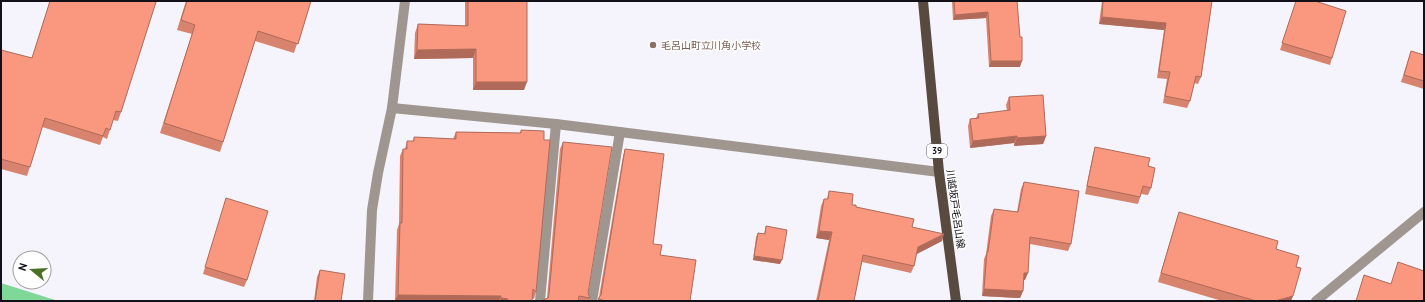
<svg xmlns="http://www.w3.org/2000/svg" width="1425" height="302" font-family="'PT Sans','Noto Sans JP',sans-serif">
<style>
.forest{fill:#7fd798}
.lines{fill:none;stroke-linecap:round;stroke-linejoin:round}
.minor{stroke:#9f968f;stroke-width:10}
.major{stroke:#594a3f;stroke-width:10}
.wall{fill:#d7836d}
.shaded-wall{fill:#af6a59}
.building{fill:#fa987f;stroke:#af6a59}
.education-dot{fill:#8d6e63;stroke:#fff;stroke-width:1.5}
.labels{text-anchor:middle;stroke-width:3;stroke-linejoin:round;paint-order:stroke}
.shield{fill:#fff;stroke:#59585d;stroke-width:1}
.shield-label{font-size:9px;font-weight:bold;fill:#121018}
.education-label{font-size:10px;fill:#785e54;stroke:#fff;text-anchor:start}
.street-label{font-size:10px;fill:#121018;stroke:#fff}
</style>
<rect width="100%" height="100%" fill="#f5f3fc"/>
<polygon class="forest" points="1,283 55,300 57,301 1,301"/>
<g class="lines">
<g class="minor">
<polyline points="392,108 405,1"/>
<polyline points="368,301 372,210 378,173 392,108 556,124 939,172"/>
<polyline points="540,301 556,124"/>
<polyline points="592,301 620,132"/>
<polyline points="1316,301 1424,212"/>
</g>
<polyline class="major" points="923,1 939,172 956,301"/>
</g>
<g class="wall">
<polygon points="50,1 152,1 121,112 118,121 113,120 107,139 103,137 100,145 42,127 27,176 1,169 1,50 32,58"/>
<polygon points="186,1 311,1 294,53 255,41 220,152 160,133 192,34 177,30"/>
<polygon points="465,1 527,1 524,90 473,90 473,58 414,59 415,33 418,24 465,26"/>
<polygon points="952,1 1017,1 1020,67 989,67 986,18 953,20"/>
<polygon points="1102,1 1212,1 1201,77 1198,84 1194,83 1190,101 1187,108 1163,103 1167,79 1157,78 1164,30 1099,24"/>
<polygon points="1296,1 1332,58 1330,65 1280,50"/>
<polygon points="1411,51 1424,55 1424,89 1401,82"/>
<polygon points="1009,97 1046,136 1043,144 1014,146 1014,143 970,148 968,126 970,119 976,118 978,114 1007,111 1006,105"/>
<polygon points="521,130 536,292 534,299 532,298 532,301 395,301 397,230 399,224 400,156 403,149 405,149 407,141 413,141 414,137 453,139 456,132 520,133"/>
<polygon points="563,142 588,293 590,298 589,301 543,301 543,300 547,298 560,149"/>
<polygon points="1095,147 1148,166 1151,188 1148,195 1141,194 1138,204 1085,194 1093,154"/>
<polygon points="625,149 653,244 660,255 690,301 597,301 599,297 623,156"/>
<polygon points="1024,182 1071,244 1068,251 1030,244 1025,280 1024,280 1023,291 1020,298 982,296 984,259 986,254 991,216 994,209 1017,212 1021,189"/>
<polygon points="829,191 856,207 912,227 942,241 916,254 914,266 911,273 862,262 854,301 816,301 829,240 816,238 821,206 824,199 827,199"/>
<polygon points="226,198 247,280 244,287 203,274"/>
<polygon points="1179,212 1276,249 1296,267 1291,301 1222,301 1158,282 1176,221"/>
<polygon points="766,226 780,264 753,260 756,237 758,233 764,234"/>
<polygon points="320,270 341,301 314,301 317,277"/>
</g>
<g class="shaded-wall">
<polygon points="988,12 986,18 953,20 955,15"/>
<polygon points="1102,17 1166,23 1164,30 1099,24"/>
<polygon points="476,49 473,58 414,59 417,50"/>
<polygon points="991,61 1022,61 1020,67 989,67"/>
<polygon points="476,82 527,82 524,90 473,90"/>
<polygon points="1017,136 1014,143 970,148 973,141"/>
<polygon points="1046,136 1043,144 1014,146 1017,138"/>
<polygon points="819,231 832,232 829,240 816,238"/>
<polygon points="944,234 942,241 915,255 918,247"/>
<polygon points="754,256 782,260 780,264 753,260"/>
<polygon points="1024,273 1028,273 1025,280 1022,280"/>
<polygon points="984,289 1023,291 1020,298 982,296"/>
<polygon points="398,295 501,296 499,301 395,301"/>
<polygon points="1293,296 1291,301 1275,301"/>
<polygon points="501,298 508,299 507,301 500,301"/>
</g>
<g class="building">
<polygon points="50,1 152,1 156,2 121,112 116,111 110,130 106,128 103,136 45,118 30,167 1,159 1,50 32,58"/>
<polygon points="187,1 311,1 298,44 258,31 223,142 164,123 195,25 181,20"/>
<polygon points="468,1 527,1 527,82 476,82 476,49 417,50 418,24 468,26"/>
<polygon points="954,1 1017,1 1020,37 1022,37 1022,61 991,61 988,12 955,15"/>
<polygon points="1103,1 1212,1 1201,77 1196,76 1190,101 1165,96 1170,72 1159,71 1166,23 1102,17"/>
<polygon points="1296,1 1315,1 1346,11 1332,58 1282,43"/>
<polygon points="1411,51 1424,55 1424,81 1404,75"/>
<polygon points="1043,95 1046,136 1017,138 1017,136 973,141 970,119 979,118 978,114 1010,110 1009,97"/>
<polygon points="521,130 544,131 544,140 550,140 536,292 533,289 532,301 507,301 508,299 501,298 501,296 398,295 400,223 402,223 403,149 407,149 407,141 414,141 414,137 456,139 456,132 521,133"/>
<polygon points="563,142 612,147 588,293 590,298 579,296 578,301 544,301 543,300 548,298 549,294"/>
<polygon points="1095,147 1150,158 1148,166 1155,168 1151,188 1143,186 1140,197 1087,186"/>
<polygon points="625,149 664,154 653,244 662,245 660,255 696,260 690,301 607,301 598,299 601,295"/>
<polygon points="1024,182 1079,191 1071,244 1030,237 1028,273 1024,273 1023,291 984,289 987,252 988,252 994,209 1018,212"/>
<polygon points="829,191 853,194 852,205 856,205 856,207 914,219 912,227 944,234 918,247 914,266 863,255 854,301 818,301 832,232 819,231 824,199 828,199"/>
<polygon points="226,198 268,211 247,280 205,267"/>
<polygon points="1179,212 1278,241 1276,249 1299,256 1296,267 1301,268 1293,296 1275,301 1256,301 1161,273"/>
<polygon points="766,226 787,230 782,260 754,256 758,233 765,234"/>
<polygon points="1398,262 1424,271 1424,301 1356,301 1364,275 1391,284"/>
<polygon points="320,270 345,274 341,301 315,301"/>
</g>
<circle class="education-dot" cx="653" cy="45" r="4"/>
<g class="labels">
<rect class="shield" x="927" y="144" width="20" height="14" rx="3"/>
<g class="shield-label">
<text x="937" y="154">39</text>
</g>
<g class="education-label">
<text x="661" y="49">毛呂山町立川角小学校</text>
</g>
<g class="street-label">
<text transform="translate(956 209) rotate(82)" y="4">川越坂戸毛呂山線</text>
</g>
</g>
<rect width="1425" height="302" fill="none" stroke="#121018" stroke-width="4"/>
<g transform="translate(32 270) rotate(288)"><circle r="19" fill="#ffffff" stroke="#a09fa3"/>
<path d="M0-3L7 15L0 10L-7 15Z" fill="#4c6f27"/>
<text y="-6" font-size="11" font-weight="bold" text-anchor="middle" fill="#121018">N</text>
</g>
</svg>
